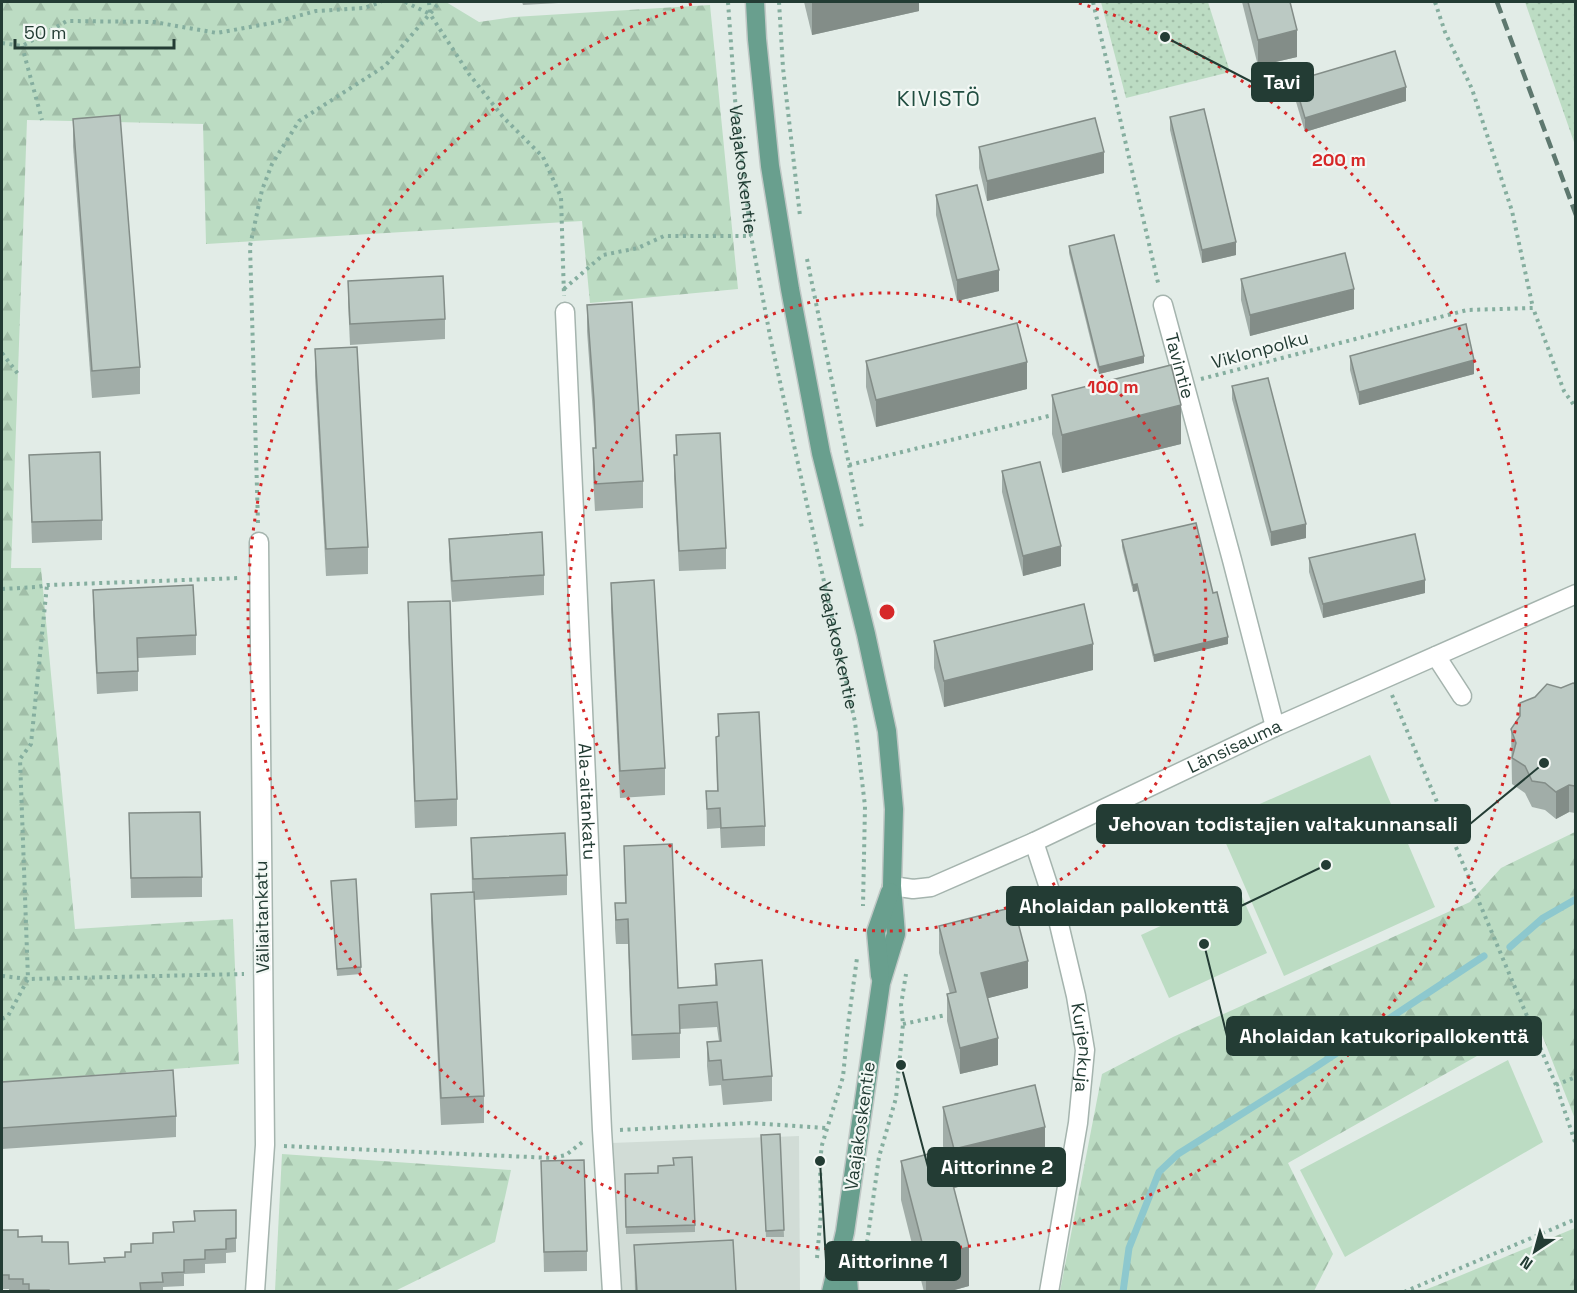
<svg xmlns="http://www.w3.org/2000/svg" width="1577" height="1293" font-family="'Space Grotesk',sans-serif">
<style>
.built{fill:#d1dcd6}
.green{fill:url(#green-dots)}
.forest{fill:url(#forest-firs)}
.pitch{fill:#bcdcc3}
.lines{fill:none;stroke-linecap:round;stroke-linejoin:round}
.stream{stroke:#8dc8ce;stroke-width:7}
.minor-casing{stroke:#a5b4ae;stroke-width:21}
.major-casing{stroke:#c1c8c6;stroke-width:21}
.path{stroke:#85ae9f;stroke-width:4;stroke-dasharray:3 4.5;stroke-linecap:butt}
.minor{stroke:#fff;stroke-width:18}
.major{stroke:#699f8e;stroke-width:18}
.rail{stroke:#5e786f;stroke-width:4.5;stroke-dasharray:12 6;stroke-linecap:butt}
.wall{fill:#a1ada8}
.shaded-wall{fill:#838d88}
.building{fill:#bbc9c3;stroke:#838d88;stroke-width:1.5}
.ring{fill:none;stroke:#d62828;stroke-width:3;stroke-dasharray:3 6}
.labels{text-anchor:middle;stroke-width:4.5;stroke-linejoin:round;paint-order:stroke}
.street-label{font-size:18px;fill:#233c34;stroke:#f3f8f5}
.quarter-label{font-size:21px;letter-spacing:1.5px;fill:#204d40;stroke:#f3f8f5}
.centre{fill:#d62828;stroke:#f3f8f5;stroke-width:3}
.ring-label{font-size:18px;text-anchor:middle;font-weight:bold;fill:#d62828;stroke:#f3f8f5;stroke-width:4.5;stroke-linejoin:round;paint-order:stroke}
.leader{fill:none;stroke:#233c34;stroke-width:2}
.callout-dot{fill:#233c34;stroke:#f3f8f5;stroke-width:2}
.callout{fill:#233c34;stroke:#233c34;stroke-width:2}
.callout-label{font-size:20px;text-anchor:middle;font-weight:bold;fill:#fff}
</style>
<defs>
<pattern id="green-dots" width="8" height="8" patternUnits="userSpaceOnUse" patternTransform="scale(1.5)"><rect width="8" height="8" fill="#bcdcc3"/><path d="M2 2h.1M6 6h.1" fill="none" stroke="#a1bea8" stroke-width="1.8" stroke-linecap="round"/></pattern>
<pattern id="forest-firs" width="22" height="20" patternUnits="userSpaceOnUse" patternTransform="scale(1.5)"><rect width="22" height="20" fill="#bcdcc3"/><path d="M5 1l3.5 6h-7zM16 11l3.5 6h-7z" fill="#a1bea8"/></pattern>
</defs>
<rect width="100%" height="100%" fill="#e2ece7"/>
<polygon class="built" points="799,1136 800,1291 620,1291 611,1143"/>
<g class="green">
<polygon points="1101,2 1208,2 1230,72 1126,98"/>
<polygon points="1525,2 1575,2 1575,145"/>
</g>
<g class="forest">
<polygon points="2,2 446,2 479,22 514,17 710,5 738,289 590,303 582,221 206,244 203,124 27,120 11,568 41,568 75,929 233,919 239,1064 2,1082"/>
<polygon points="1575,832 1575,1119 1537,1022 1288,1163 1333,1254 1314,1291 1060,1291 1102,1074 1173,1037 1470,902 1501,868"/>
<polygon points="282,1154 511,1170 495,1242 395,1291 275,1291"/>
<polygon points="1575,1228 1575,1291 1422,1291 1440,1284"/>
</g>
<g class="pitch">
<polygon points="1370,755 1435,907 1284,976 1217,823"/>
<polygon points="1239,890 1267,953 1169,998 1141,935"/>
<polygon points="1508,1060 1543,1142 1345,1257 1300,1170"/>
</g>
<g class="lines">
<g class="stream">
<polyline points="1510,947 1543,918 1576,899"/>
<polyline points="1123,1292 1129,1248 1159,1172 1178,1154 1302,1076 1484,956"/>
</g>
<defs>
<g id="minor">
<path id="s2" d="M1163,305L1232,560L1275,727"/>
<path id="s3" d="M565,312L602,1130L612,1292"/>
<polyline points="1436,656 1462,696"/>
<path id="s4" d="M1034,842L1054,903L1076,996L1085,1050L1078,1123L1049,1292"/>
<path id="s5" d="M892,886L913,889L931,887L1034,842L1275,727L1576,594"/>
<polyline points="255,1292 265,1145 259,542"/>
</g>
<g id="major">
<polyline points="755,2 757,39 770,166 790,289 821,453 866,634 887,731 894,809 892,886 896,934 881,983 845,1232 831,1292"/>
<polyline points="880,976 876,932 890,892"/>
<polyline points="846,1252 849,1292"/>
</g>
</defs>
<use href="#minor" class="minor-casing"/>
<use href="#major" class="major-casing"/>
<g class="path">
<polyline points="405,2 430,14"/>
<polyline points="429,2 430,14 469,74 503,117 543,157 561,197 564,296"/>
<path id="s1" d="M728,2L736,112L751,236L771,341L855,722L865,806L863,906"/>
<polyline points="779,2 783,68 800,216"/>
<polyline points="1093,2 1159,287"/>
<polyline points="1435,2 1445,32 1472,89 1512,211 1533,308"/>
<polyline points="2,43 22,46 67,21 154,22 217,33 272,23 316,11 364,8 381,2"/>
<polyline points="22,46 42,120"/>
<polyline points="807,259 862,528"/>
<polyline points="564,289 603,255 638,248 664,236 751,236"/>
<polyline points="2,353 18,374"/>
<polyline points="1201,379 1467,310 1533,308 1564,391 1576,408"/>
<polyline points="849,465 1057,414"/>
<polyline points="258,523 250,246 262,190 272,164 299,121 385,66 440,2"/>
<polyline points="2,589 37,587 47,585 240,578"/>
<polyline points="1392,695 1556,1085 1576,1145"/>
<polyline points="2,976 28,979 244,974"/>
<polyline points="2,1019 8,1016 28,979 20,759 31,744 47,585"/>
<polyline points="903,1024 946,1015"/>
<polyline points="1556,1085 1576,1077"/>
<polyline points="620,1130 750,1123 826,1128"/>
<polyline points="284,1146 552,1158 566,1155 585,1140"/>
<polyline points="866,1250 879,1157 896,1098 903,1024 901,1005 906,974"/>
<polyline points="817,1258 821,1213 820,1161 822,1145 843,1077 848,1025 857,958"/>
<polyline points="1404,1292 1576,1219"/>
</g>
<use href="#minor" class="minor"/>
<use href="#major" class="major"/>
<polyline class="rail" points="1497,2 1576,215"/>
</g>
<g class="wall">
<polygon points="522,2 576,2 523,5"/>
<polygon points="804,2 919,2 919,11 812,35"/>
<polygon points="1242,2 1290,2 1297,57 1258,66"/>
<polygon points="1294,81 1406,101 1305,132 1294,95"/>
<polygon points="1170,117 1236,255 1202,263 1170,130"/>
<polygon points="73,119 140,367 140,394 92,398 73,146"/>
<polygon points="979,147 1104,173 987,201 979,168"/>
<polygon points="936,195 999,291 957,301 936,215"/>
<polygon points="1069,246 1144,363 1099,374 1069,253"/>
<polygon points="1241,279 1354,309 1250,336 1241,300"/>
<polygon points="348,281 445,319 445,339 350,345 348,301"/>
<polygon points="587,305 643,481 643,508 595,511 593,475 593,448 595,448 594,428 587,331"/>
<polygon points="315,349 368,547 368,574 326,576 315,376"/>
<polygon points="1350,356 1474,374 1359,405 1350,370"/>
<polygon points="866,361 1027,389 876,427 866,387"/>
<polygon points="1232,386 1306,538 1271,546 1232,399"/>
<polygon points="1052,395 1181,444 1062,473 1052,434"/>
<polygon points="676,435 726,548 726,569 679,571 674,476 674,455 676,455"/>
<polygon points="29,455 102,520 102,540 32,543"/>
<polygon points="1002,471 1061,566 1023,576 1002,492"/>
<polygon points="449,539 544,575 544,595 452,602 449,559"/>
<polygon points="1122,540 1213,593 1228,644 1154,662 1137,591 1133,592 1122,547"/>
<polygon points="1309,558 1425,593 1323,618 1309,572"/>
<polygon points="611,583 665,768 665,795 620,798 611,609"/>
<polygon points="93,590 196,635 196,655 138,658 138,691 97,694 93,611"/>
<polygon points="408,602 457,799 457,826 415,828 408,629"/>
<polygon points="934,641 1093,670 944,707 934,668"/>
<polygon points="1575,684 1575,813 1569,812 1556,819 1545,810 1532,807 1525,793 1512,784 1511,729 1561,688"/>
<polygon points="718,714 765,826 765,846 721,848 720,828 707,829 706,791 717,791 716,737 718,737"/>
<polygon points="129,813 202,877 202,897 131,898"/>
<polygon points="471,838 567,875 567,895 474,900 484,1096 484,1123 441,1125 431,920 431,894 472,892"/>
<polygon points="624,846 678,988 715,985 715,964 772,1076 772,1101 723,1105 721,1085 709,1086 707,1066 707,1042 719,1041 717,1027 680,1029 680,1058 632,1060 628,944 616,944 615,928 615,903 625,903"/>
<polygon points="331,881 361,967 361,974 337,976"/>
<polygon points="939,926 1028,988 988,998 998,1065 960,1074 947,1021 947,994 950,994 939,953"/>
<polygon points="2,1082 176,1116 176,1137 2,1149"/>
<polygon points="943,1107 1045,1165 954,1188 943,1146"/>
<polygon points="780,1134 784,1237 766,1237 761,1135"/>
<polygon points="673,1158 695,1225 695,1232 626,1234 625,1174 658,1173 673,1165"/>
<polygon points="541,1161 587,1251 587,1271 544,1272"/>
<polygon points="901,1161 969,1286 947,1292 924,1292 901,1200"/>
<polygon points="236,1210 236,1252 226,1253 226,1263 205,1264 205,1273 184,1274 184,1286 163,1287 163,1292 9,1292 9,1289 2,1289 2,1230 18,1237 42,1242 69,1264 104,1262 125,1257 131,1252 153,1243 194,1221"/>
<polygon points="634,1245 736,1292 635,1292"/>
</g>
<g class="shaded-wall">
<polygon points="812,2 919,2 919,11 812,35"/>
<polygon points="1297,30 1297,57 1258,66 1258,40"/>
<polygon points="1406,87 1406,101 1305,132 1305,118"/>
<polygon points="1104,152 1104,173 987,201 987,181"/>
<polygon points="1236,242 1236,255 1202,263 1202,250"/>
<polygon points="999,270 999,291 957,301 957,280"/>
<polygon points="1354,289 1354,309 1250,336 1250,315"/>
<polygon points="1144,356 1144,363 1099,374 1099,367"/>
<polygon points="1474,360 1474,374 1359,405 1359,392"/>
<polygon points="1027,362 1027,389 876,427 876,400"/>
<polygon points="1181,405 1181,444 1062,473 1062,435"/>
<polygon points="1306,524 1306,538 1271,546 1271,532"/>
<polygon points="1061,546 1061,566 1023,576 1023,556"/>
<polygon points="1425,580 1425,593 1323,618 1323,604"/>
<polygon points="1137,584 1137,591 1133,592 1133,585"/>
<polygon points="1228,637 1228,644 1154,662 1154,655"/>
<polygon points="1093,644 1093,670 944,707 944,681"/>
<polygon points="1569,785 1569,812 1556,819 1556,792"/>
<polygon points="1028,961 1028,988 981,1000 981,973"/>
<polygon points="998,1038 998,1065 960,1074 960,1048"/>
<polygon points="1045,1127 1045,1165 954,1188 954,1149"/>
<polygon points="969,1247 969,1286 947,1292 926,1292 926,1258"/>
</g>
<g class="building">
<polygon points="1248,2 1290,2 1297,30 1258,40"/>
<polygon points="1395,51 1406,87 1305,118 1294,81"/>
<polygon points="1204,109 1236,242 1202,250 1170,117"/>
<polygon points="120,115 140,367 92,371 73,119"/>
<polygon points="1095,118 1104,152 987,181 979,147"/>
<polygon points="977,185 999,270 957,280 936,195"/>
<polygon points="1114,235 1144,356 1099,367 1069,246"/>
<polygon points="1345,253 1354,289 1250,315 1241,279"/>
<polygon points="443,276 445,319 350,324 348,281"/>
<polygon points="632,302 643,481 595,484 593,448 596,448 594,401 587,305"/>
<polygon points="1017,323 1027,362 876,400 866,361"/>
<polygon points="1466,324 1474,360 1359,392 1350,356"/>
<polygon points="357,347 368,547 326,549 315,349"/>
<polygon points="1171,365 1181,405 1062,435 1052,395"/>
<polygon points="1268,378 1306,524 1271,532 1232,386"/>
<polygon points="720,433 726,548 679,551 674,455 677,455 676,435"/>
<polygon points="100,452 102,520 32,522 29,455"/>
<polygon points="1040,462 1061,546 1023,556 1002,471"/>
<polygon points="1196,523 1213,593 1217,592 1228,637 1154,655 1137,584 1133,585 1122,540"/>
<polygon points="542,532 544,575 452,581 449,539"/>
<polygon points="1415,534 1425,580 1323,604 1309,558"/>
<polygon points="654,580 665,768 620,771 611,583"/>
<polygon points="193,585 196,635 137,638 138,671 97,673 93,590"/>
<polygon points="450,601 457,799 415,801 408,602"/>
<polygon points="1084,604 1093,644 944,681 934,641"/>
<polygon points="1573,683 1575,684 1575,786 1569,785 1556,792 1545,783 1532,781 1525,766 1512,758 1516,743 1511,729 1520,716 1520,703 1535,697 1547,684 1561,688"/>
<polygon points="759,712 765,826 721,828 720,808 707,809 706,791 718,791 716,737 719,736 718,714"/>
<polygon points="200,812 202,877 131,878 129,813"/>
<polygon points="565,833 567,875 473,879 471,838"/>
<polygon points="672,844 678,988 717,985 715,964 762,960 772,1076 723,1080 721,1060 709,1061 707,1042 721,1041 717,1002 679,1005 680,1033 632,1035 628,919 616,920 615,903 626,903 624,846"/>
<polygon points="356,879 361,967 337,969 331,881"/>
<polygon points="474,892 484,1096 441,1098 431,894"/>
<polygon points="1014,907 1028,961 981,973 998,1038 960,1048 947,994 956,992 939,926"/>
<polygon points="173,1070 176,1116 2,1128 2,1082"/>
<polygon points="1035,1085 1045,1127 954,1149 943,1107"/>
<polygon points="780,1134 784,1230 766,1231 761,1135"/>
<polygon points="944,1150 969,1247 926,1258 901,1161"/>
<polygon points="692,1157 695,1225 626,1227 625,1174 658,1173 658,1166 674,1165 673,1158"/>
<polygon points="584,1160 587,1251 544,1252 541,1161"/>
<polygon points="236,1210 236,1238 226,1239 226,1249 205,1250 205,1259 184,1260 184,1272 162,1273 163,1282 140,1283 141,1292 49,1292 49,1290 29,1290 29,1284 23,1284 23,1279 9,1279 9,1275 2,1275 2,1230 18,1230 18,1237 42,1236 42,1242 68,1242 69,1264 105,1262 104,1258 125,1257 125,1252 131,1252 131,1244 153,1243 153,1233 174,1232 173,1222 195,1221 194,1211"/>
<polygon points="733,1240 736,1292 637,1292 634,1245"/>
</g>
<g class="ring">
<circle cx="887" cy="612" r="319"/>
<path d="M1079 3A639 639 0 1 1 695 3"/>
</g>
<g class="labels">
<g class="street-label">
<text dy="6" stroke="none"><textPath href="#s1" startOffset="168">Vaajakoskentie</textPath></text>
<text transform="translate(1260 350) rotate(-15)" y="6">Viklonpolku</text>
<text dy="6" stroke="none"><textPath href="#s2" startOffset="63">Tavintie</textPath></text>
<text dy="6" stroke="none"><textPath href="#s1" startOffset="654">Vaajakoskentie</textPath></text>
<text dy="6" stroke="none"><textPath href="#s5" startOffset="374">Länsisauma</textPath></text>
<text dy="6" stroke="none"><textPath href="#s3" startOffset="490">Ala-aitankatu</textPath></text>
<text transform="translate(262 917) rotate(-91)" y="6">Väliaitankatu</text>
<text dy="6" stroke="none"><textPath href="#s4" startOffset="212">Kurjenkuja</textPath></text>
<text transform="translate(860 1126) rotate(-82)" y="6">Vaajakoskentie</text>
</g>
<g class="quarter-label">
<text x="939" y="106">KIVISTÖ</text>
</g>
</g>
<circle cx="887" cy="612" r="9" class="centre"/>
<g class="ring-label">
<text x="1339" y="166">200 m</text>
<text x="1113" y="393">100 m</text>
</g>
<path class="leader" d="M1165 37L1252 82M1544 763L1470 824M1326 865L1241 906M1204 944L1227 1036M901 1065L928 1167M820 1161L826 1261"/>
<g class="callout-dot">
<circle cx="1165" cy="37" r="6"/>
<circle cx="1544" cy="763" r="6"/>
<circle cx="1326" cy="865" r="6"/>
<circle cx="1204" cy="944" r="6"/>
<circle cx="901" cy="1065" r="6"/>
<circle cx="820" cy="1161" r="6"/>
</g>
<g class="callout">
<rect x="1252" y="63" width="61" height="38" rx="6"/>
<rect x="1097" y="805" width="373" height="38" rx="6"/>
<rect x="1007" y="887" width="234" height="38" rx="6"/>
<rect x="1227" y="1017" width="314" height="38" rx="6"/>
<rect x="928" y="1148" width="137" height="38" rx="6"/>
<rect x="826" y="1242" width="134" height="38" rx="6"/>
</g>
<g class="callout-label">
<text x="1282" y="89">Tavi</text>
<text x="1283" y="831">Jehovan todistajien valtakunnansali</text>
<text x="1124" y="913">Aholaidan pallokenttä</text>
<text x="1384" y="1043">Aholaidan katukoripallokenttä</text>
<text x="997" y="1174">Aittorinne 2</text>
<text x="893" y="1268">Aittorinne 1</text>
</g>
<rect width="1577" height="1293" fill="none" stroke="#233c34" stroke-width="6"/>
<g transform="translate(1535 1251) rotate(216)" stroke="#f3f8f5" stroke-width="4.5" paint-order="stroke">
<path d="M0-4.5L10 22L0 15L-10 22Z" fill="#233c34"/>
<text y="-9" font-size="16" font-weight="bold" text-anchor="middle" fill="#233c34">N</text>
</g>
<path d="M15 39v9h159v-9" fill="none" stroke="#233c34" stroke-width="3"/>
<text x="24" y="39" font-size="18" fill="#233c34" stroke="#f3f8f5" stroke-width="4.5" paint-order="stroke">50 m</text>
</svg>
